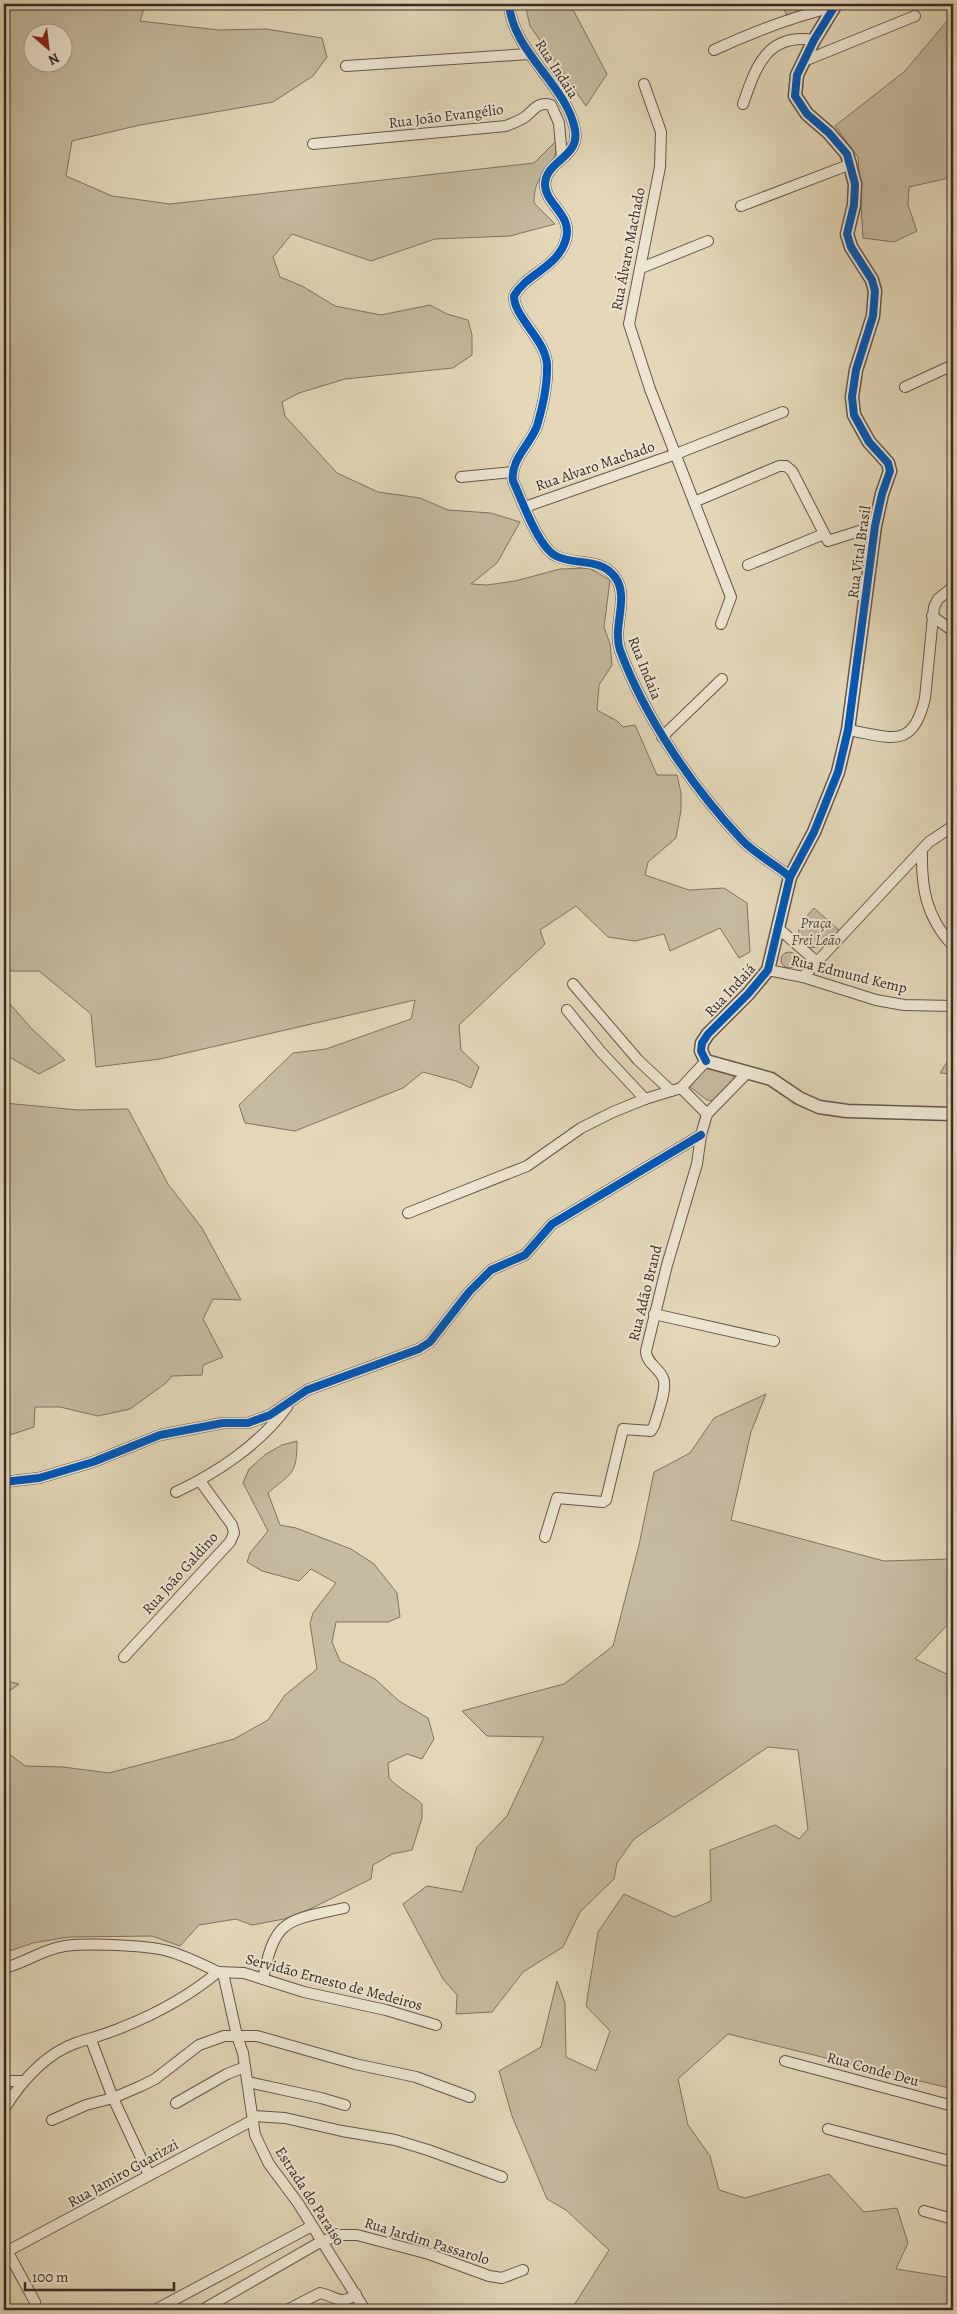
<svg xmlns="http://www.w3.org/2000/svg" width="957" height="2314" font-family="Alegreya,serif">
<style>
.green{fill:#c6ba9f;stroke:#807262;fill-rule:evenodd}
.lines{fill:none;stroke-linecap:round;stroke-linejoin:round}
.minor-casing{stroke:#64554a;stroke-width:12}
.tertiary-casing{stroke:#64554a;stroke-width:15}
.minor{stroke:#ede5d1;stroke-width:10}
.tertiary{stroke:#ede5d1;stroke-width:12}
.cycleway-casing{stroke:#ede5d1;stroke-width:11}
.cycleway{stroke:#0057b8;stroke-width:8}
.labels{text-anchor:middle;stroke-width:4;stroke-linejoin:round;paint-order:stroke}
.street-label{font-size:15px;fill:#3a2a25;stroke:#ede5d1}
.park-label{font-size:15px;font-style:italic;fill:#56473d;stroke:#ede5d1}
</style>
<rect width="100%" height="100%" fill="#e3d7b8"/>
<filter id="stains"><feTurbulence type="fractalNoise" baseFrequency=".004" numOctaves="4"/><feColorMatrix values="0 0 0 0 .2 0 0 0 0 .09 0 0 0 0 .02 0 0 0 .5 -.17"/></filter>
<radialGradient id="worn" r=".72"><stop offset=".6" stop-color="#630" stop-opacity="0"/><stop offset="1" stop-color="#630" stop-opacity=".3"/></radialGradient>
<g class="green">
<path d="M4,4H149L145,5L140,21L219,30L266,29L322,38L327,57L313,76L273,102L140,125L72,141L66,176L112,196L170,204L534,163L556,141C560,163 538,172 535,191C534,195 534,199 534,203L555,224L510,236L435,239L371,261L292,234L273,257L280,277L302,286L335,306L381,315L430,305L447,314L468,320L472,335V355L453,368L345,379L299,393L282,402L285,416L337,473L378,492L420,498L448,510L491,513L520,522L497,563L471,584L487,585L515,581L560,569L589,568L610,580L604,627L610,644L612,665L599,685L597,710L617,721L623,727L635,725L657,775H677L681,793V810L676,838L648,862L645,875L689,890L724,888L747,903L750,952L739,958L720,928L670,951L664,934L635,941L608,937L576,906L540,930L545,944L459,1025L461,1050L479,1067L471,1088L456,1081L423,1072L403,1088L295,1131L245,1123L239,1105L293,1053L326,1049L411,1019L415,1000L160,1059L96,1067L91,1014L39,971H4ZM32,32H62V62H32Z"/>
<polygon points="525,4 570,4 607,74 586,106 530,26"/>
<polygon points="782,4 800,4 802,9 787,16"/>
<polygon points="953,14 953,177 909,187 908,205 917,231 894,242 863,238 858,157 835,126 905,71"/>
<path d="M814,908L840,931L823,946L808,948C790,932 802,922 814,908Z"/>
<circle cx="789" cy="960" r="8"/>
<polygon points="4,997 31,1028 65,1060 39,1074 4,1054"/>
<polygon points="953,1053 953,1074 940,1073"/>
<polygon points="708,1068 732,1075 734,1078 734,1082 713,1101 707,1100 690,1087 705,1069"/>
<path d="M4,1103L78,1110L128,1109L168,1184L202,1228L241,1300L213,1299L203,1319L223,1357L203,1365L202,1375L172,1376L166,1383L130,1409L98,1416L60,1407H35L34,1427L4,1437C4,1427 1,1414 10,1407L4,1402Z"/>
<polygon points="766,1394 751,1432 731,1520 884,1561 950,1559 953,1565 953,1619 915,1659 953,1677 953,2089 728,2034 678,2079 688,2125 710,2156 719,2190 745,2198 829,2174 864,2212 897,2208 908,2243 896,2269 953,2278 953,2310 571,2310 609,2250 566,2210 547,2199 512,2116 499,2071 541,2047 557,1981 565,2003 566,2057 596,2071 610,2031 586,2006 598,1932 624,1894 674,1917 711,1901 710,1850 775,1825 799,1839 808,1829 798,1750 768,1747 634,1839 617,1863 614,1879 580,1912 563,1947 523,1972 492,2012 456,2014 457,1995 443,1979 403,1904 427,1886 462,1892 477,1847 507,1816 544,1737 487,1736 462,1711 564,1684 613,1646 639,1545 654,1472 690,1453 714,1418"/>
<path d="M297,1441C297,1475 292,1472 268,1493L280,1525L296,1528L351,1549L374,1564L397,1593L400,1617L388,1622H336L332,1642L340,1661L375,1679L399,1701L428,1718L434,1739L422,1759L407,1754L388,1763L389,1778C399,1789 411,1794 422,1804V1818L412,1850L392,1854L373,1865L371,1879L310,1909L284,1919L252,1925L236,1919L199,1925L180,1946L152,1936L69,1937L33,1943L4,1953V1750L25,1766L63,1767L109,1773L169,1757L234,1739L268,1720L285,1695L317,1669L310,1623L313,1613L336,1583L311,1569L299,1581L262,1571L247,1562L250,1553L268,1531L243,1483L249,1469L266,1454L282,1445Z"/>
<polygon points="7,1681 19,1684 4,1695 4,1683"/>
</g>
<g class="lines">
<defs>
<g id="minor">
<path d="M509,4C513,53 567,85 575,130C580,158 546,160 545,184C545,205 575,215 565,242C556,268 526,274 514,296C514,319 549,341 547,369C547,386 542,409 537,426C530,445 510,460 513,481C522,500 538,547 556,556C576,566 600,557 615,577C630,597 612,627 620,650C645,718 693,788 742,840C755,854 775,864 790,877"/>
<path d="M714,50C753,32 791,17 834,7"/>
<polyline points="804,61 915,16"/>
<polyline points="346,66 529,54"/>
<polyline points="644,84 661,132 660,167 629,324 650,389 731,597 721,624"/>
<path d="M743,104C756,66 767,33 814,40"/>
<path d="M313,144L506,126C513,123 519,121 525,117C534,110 538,101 551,105L559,123L562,158"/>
<polyline points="741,206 851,164"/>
<polyline points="641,268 708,241"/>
<polyline points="905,387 953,365"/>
<polyline points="461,477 512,472"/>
<polyline points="694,502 779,466 786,466 792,471 828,541 875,526"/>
<polyline points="525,507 676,454 783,412"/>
<polyline points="748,565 824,534"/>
<polyline points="932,616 953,631"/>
<path d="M848,730C890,737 913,751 925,698L934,607L938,599L953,587"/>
<polyline points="662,737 722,679"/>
<path d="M922,850C921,888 926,917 953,946"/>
<polyline points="778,928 817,962"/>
<polyline points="768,970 803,977 876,1000 904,1005 953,1006"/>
<polyline points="803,977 929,842 953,826"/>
<polyline points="573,984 638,1060 671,1091"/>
<polyline points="567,1010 601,1052 645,1099"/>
<polyline points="681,1088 706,1061"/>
<polyline points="681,1088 707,1114"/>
<polyline points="408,1213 527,1166 581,1128 613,1112 645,1099 681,1088"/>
<polyline points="654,1314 774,1341"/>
<polyline points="4,1482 39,1478 93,1462 160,1435 223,1423 248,1423 270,1415 307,1390 419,1349 430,1342 469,1292 491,1270 525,1255 552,1224 701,1135"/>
<path d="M176,1492C217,1473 260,1444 287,1407"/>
<path d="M545,1537L557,1498L603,1502L606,1500L623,1429L651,1431L654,1426C657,1415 668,1388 663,1378C659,1368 646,1363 646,1351L667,1265L697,1164L701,1135L707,1114L747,1073"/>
<polyline points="124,1657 230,1542 234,1533 232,1525 200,1481"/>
<path d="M4,1968C25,1963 43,1949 65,1946C89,1943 146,1945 168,1951C185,1956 202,1964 218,1972"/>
<polyline points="223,1973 237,2036 243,2053 255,2135 269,2164 298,2203 365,2310"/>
<path d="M263,1979C275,1917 287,1921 344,1908"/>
<polyline points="91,2040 113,2098 149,2175"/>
<polyline points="785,2061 953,2106"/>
<polyline points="4,2081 23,2081"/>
<polyline points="248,2082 321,2098 345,2105"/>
<polyline points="176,2103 227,2074 245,2067"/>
<path d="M4,2109C21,2082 45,2054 76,2043C91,2038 107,2034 123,2027C158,2013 189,1996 218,1972L244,1973L304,1992L386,2010L436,2025"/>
<polyline points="253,2116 285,2118 342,2131 395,2140 428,2150 502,2177"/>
<polyline points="52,2120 86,2105 113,2098 141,2086 155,2079 199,2045 224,2036 257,2036 355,2064 416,2077 470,2097"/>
<polyline points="828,2129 953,2162"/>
<polyline points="924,2211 953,2219"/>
<polyline points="4,2245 35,2302"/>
<polyline points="4,2253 253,2120"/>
<polyline points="155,2310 312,2226"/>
<polyline points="202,2310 322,2241 341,2235 357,2235 429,2254 489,2276 502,2278 523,2270"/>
<path d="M287,2310L320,2293C338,2297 340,2306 356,2294"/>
</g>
<polyline id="tertiary" points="836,4 814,40 797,75 795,96 807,114 829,133 847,154 855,184 854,205 847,234 851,247 872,280 875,291 873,316 856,370 852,397 854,415 869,442 888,463 890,471 882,494 875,526 848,730 838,772 814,832 790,877 768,970 748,994 708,1034 702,1043 701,1051 706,1061 771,1079 799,1098 819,1107 847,1111 953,1114"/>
</defs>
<use href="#minor" class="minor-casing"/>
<use href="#tertiary" class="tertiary-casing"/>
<use href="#minor" class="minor"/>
<use href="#tertiary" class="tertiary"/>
<defs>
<g id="cycleway">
<path d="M509,4C513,53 567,85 575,130C580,158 546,160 545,184C545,205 575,215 565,242C556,268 526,274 514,296C514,319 549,341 547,369C547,386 542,409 537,426C530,445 510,460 513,481C522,500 538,547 556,556C576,566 600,557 615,577C630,597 612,627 620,650C645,718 693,788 742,840C755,854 775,864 790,877"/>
<polyline points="706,1061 701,1051 702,1043 708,1034 748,994 768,970 790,877 814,832 838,772 848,730 875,526 882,494 890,471 888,463 869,442 854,415 852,397 856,370 873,316 875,291 872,280 851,247 847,234 854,205 855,184 847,154 829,133 807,114 795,96 797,75 814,40 836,4"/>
<polyline points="4,1482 39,1478 93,1462 160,1435 223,1423 248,1423 270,1415 307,1390 419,1349 430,1342 469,1292 491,1270 525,1255 552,1224 701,1135"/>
</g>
</defs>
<use href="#cycleway" class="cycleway-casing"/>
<use href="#cycleway" class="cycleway"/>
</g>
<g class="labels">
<g class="street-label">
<text transform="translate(557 69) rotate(57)" y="5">Rua Indaia</text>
<text transform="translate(446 116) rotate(-7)" y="5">Rua João Evangélio</text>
<text transform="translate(628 249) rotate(-79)" y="5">Rua Álvaro Machado</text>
<text transform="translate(595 466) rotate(-19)" y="5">Rua Alvaro Machado</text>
<text transform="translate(859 552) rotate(-82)" y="5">Rua Vital Brasil</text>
<text transform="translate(645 668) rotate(68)" y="5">Rua Indaia</text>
<text transform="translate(849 974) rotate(14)" y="5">Rua Edmund Kemp</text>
<text transform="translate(730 990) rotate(-47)" y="5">Rua Indaiá</text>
<text transform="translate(645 1293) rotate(-76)" y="5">Rua Adão Brand</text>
<text transform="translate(180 1573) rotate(-48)" y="5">Rua João Galdino</text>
<text transform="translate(334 1982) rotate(15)" y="5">Servidão Ernesto de Medeiros</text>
<text transform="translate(873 2069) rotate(15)" y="5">Rua Conde Deu</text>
<text transform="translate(123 2173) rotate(-29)" y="5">Rua Jamiro Guarizzi</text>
<text transform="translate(310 2196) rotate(57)" y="5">Estrada do Paraíso</text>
<text transform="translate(427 2241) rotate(17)" y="5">Rua Jardim Passarolo</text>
</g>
<g class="park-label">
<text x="816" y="928">Praça<tspan x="816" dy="17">Frei Leão</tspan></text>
</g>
</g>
<rect width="957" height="2314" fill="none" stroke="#e3d7b8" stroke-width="20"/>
<rect x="5" y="5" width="947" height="2304" fill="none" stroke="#3a2a25" stroke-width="2.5"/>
<rect x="10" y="10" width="937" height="2294" fill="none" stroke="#3a2a25"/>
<g transform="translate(48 48) rotate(152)"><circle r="24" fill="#ede5d1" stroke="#a59a8c"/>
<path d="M0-4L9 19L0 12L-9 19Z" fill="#8f2418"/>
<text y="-8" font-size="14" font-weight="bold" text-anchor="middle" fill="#3a2a25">N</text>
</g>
<path d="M25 2282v8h149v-8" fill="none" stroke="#3a2a25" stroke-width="2.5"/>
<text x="32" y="2282" font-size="15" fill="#3a2a25" stroke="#ede5d1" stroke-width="4" paint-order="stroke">100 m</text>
<rect width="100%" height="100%" filter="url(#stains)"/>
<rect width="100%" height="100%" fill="url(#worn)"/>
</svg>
